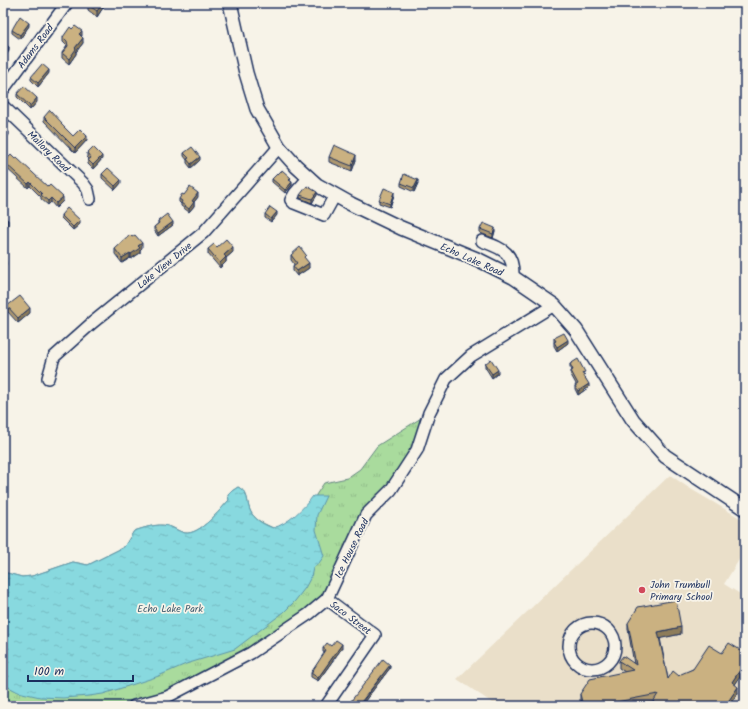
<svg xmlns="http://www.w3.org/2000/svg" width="748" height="709" font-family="Kalam,sans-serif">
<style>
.built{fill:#eadfc9}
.park{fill:url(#park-tufts);stroke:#62857e}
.water{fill:url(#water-ripples);stroke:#5c95ab}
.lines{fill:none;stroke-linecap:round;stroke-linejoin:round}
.minor-casing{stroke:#1b2f5e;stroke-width:14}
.major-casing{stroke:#1b2f5e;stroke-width:16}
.minor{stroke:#f7f3e8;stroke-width:11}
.major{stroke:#f7f3e8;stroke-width:13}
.wall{fill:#ae986f;stroke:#1b2f5e}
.shaded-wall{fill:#8d7c5a;stroke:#1b2f5e}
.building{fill:#cab181;stroke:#1b2f5e}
.poi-dot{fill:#d1495b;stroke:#f7f3e8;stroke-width:1.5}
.labels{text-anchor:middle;stroke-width:3.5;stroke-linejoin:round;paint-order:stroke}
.street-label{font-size:10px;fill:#1b2f5e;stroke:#f7f3e8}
.poi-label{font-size:10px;fill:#1b2f5e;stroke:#f7f3e8;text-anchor:start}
.park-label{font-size:10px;fill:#3e5a6e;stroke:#f7f3e8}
</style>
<defs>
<pattern id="park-tufts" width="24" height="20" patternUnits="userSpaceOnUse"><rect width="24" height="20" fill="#a9db9d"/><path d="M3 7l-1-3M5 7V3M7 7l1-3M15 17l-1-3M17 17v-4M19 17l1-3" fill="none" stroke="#91bc8a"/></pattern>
<pattern id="water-ripples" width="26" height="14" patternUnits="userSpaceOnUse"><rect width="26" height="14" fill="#88d9df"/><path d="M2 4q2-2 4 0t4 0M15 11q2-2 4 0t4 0" fill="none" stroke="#75bbc2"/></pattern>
</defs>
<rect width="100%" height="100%" fill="#f7f3e8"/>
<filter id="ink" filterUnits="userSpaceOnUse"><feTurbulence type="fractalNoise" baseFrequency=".025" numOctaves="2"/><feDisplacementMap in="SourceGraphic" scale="8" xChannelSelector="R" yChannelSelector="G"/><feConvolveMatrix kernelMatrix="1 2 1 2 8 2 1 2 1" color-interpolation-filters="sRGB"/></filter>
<g filter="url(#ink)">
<polygon class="built" points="670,475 689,488 745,521 745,550 724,584 745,597 745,706 497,706 457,679"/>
<path class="park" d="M429,413L417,450L366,516L327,599L309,614L167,697L134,706H3V572L22,577L32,576L73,562L88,565L124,547L134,531C144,528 157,523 168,526C173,527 179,532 185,533C200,535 220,510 229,500L228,495L232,491L238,487C251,494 245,503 252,514C257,521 265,524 273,528L281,526L314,507L316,495L324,483L347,478L360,469L377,446Z"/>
<path class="water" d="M238,487C251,494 245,503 252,514C257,521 265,525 273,528C288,524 304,508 313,496H326L317,515L316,530L324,556L319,563L313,568L311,577L305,588L295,601L284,612L235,649L186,664L156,677L103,694L89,696L63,698L40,697L18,692L3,684V572L22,577L32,576L73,562L88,565L124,547L134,531C144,528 157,523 168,526C173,527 179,532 185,533C200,535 220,510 229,500L228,495L232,491Z"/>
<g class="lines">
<defs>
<g id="minor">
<polyline points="3,90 67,3"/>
<polyline points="3,106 83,183 88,190 90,199"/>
<polyline points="309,177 295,193 291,200 294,203 324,215 335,195"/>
<path d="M482,241C503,249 514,252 513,277"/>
<polyline points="48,378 54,357 92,323 203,233 279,147"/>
<circle cx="592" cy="646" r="23"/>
<polyline points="134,706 167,697 251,653 309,614 327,599 366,515 391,490 417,450 429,413 446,379 471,356 554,305"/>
<polyline points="326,706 375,635 327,599"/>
</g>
<polyline id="major" points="230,3 246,73 257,109 279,147 296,166 317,185 351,204 401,228 479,260 513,277 554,305 576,330 633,420 665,456 745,509"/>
</defs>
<use href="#minor" class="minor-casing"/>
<use href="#major" class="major-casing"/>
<use href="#minor" class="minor"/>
<use href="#major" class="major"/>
</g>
<g class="wall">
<polygon points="106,3 97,17 88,10 88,5"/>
<polygon points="725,3 733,3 730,7"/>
<polygon points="29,26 20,39 12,33 12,30"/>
<polygon points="81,36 83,43 76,52 76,54 69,64 62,58 62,53 67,46 63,42 63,37"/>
<polygon points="49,73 38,87 31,80 31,77"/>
<polygon points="17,94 37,102 30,110 17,97"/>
<polygon points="44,117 62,126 73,136 87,140 75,153 44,121"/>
<polygon points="87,153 102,159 93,169 88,164 88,160 89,159 87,157"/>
<polygon points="184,153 200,160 191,168 187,163 187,160 184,156"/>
<polygon points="329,157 356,160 352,171 329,162"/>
<polygon points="15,159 63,201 56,208 51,202 48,205 41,199 41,197 30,186 28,188 4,166 4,162"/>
<polygon points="102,174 121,183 115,190 102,178"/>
<polygon points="272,179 291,181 292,185 285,193 272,182"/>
<polygon points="401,183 418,183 414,192 401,186"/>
<polygon points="184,195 198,197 194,202 194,206 189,212 181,206 181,204 179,202 179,199"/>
<polygon points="300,195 317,195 312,203 300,198"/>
<polygon points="394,195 390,207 379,203 379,200"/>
<polygon points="265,214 277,215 271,222 265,218"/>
<polygon points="61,215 80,224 73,230 61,218"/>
<polygon points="158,221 173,225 158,236 154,230 154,227 158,224"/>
<polygon points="480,229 495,231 493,238 480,233"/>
<polygon points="217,247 233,252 226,258 226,262 220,268 208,254 208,249"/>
<polygon points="142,248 140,250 140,253 131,259 130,258 122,263 115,254 115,249"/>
<polygon points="291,255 306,260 309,268 297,276 293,271 293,266 294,264 291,260"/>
<polygon points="7,306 30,313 18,323 7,311"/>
<polygon points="554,338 568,343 557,351 554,346"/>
<polygon points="485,364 498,373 492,378 485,367"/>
<polygon points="570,364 585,375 584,375 589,387 578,395 575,389 575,386 576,384 571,375 571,371 572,370 570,367"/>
<polygon points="628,623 681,634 660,638 668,679 679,676 693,669 722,653 745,653 743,678 740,677 735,684 738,693 730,706 653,706 653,702 631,706 581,706 580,700 580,694 625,672 619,668 619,661 634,664 628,629"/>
<polygon points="331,646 342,648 318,681 311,677 311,673 325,653 323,652 323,648"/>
<polygon points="390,668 361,706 354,706 351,704 351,701"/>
</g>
<g class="shaded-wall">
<polygon points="103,3 106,3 97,17 97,11"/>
<polygon points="730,3 733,3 730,7"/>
<polygon points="29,23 29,26 20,39 20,35"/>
<polygon points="82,31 82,36 79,34"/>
<polygon points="83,38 83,43 76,52 76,54 69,64 69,59 75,48"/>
<polygon points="9,47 9,51 3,60 3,56"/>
<polygon points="49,70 49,73 38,87 38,83"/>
<polygon points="37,98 37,102 30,110 30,106"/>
<polygon points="9,132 9,135 3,142 3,138"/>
<polygon points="87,136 87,140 75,153 75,148"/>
<polygon points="356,155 356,160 352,171 352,166"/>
<polygon points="102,156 102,159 93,169 93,165"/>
<polygon points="200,157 200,160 191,168 191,164"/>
<polygon points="121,180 121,183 115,190 115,186"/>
<polygon points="418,180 418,183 414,192 414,188"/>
<polygon points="30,182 30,186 28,188 28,184"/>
<polygon points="292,182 292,185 285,193 285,190"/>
<polygon points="317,192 317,195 312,203 312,199"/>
<polygon points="394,192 394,195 390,207 390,204"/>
<polygon points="198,193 198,197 194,202 194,206 189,212 189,209 192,201"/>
<polygon points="63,197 63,201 56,208 56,203"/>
<polygon points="51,198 51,202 48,205 48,201"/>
<polygon points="277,212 277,215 271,222 271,219"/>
<polygon points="8,220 8,225 3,230 3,225"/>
<polygon points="80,220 80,224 73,230 73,227"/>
<polygon points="173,222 173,225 158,236 158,233"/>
<polygon points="495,228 495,231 493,238 493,234"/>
<polygon points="142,243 142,248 140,250 140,253 131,259 131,254 138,246"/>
<polygon points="233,247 233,252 226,258 226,262 220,268 220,263 224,255"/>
<polygon points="130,253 130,258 122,263 122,258"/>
<polygon points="6,262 6,265 3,268 3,265"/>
<polygon points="309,263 309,268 297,276 297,271"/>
<polygon points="30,308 30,313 18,323 18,318"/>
<polygon points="568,340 568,343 557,351 557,347"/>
<polygon points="498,370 498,373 492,378 492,374"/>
<polygon points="589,384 589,387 578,395 578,391"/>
<polygon points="681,627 681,634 658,639 658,632"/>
<polygon points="342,644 342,648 318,681 318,678"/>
<polygon points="390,665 390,668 361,706 359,706"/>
<polygon points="745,668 745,675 743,678 743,672"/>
<polygon points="740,670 740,677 732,689 732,682"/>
<polygon points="738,687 738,693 730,706 725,706"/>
</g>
<g class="building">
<polygon points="89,3 103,3 97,11 88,5"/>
<polygon points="20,16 29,23 20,35 12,30 14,26"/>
<polygon points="75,26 82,31 79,34 83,38 75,48 76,49 69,59 62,53 68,46 67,41 63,37 70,27 72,29"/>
<polygon points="3,42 9,47 3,56"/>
<polygon points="42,64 49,70 38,83 31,77"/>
<polygon points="24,86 37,98 30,106 17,94"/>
<polygon points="50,110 62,123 61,124 73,136 80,129 87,136 75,148 44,117"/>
<polygon points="3,126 9,132 3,138"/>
<polygon points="334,145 356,155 352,166 329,157"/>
<polygon points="93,147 102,156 93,165 88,160 91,158 87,153"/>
<polygon points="192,147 200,157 191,164 187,159 189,158 184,153"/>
<polygon points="11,155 15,159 17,158 48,187 50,185 63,197 56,203 51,198 48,201 41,195 42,194 30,182 28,184 4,162"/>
<polygon points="108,168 121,180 115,186 102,174"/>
<polygon points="282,170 291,178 289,180 292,182 285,190 272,179 280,171 281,172"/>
<polygon points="404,174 418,180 414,188 401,183"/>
<polygon points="307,186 317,192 312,199 300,195"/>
<polygon points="190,187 198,193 192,201 194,202 189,209 181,203 182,201 179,199 182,194 184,195"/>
<polygon points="384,188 394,192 390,204 379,200"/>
<polygon points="270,207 277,212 271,219 265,214"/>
<polygon points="67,208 80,220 73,227 61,215"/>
<polygon points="167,214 173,222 158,233 154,227 159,223 158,221"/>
<polygon points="3,216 8,220 3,225"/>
<polygon points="483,223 495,228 493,234 480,229"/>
<polygon points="130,235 132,237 135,235 142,243 138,246 140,248 131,254 130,253 122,258 115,249"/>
<polygon points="226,239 233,247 224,255 226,257 220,263 208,249 214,244 217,247"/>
<polygon points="300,247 306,255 304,257 309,263 297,271 293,266 297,263 291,255"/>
<polygon points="3,258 6,262 3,265"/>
<polygon points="20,296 30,308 18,318 7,306"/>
<polygon points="564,333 568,340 557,347 554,342 556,341 554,338"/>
<polygon points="491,359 498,370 492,374 485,364"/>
<polygon points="578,359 585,372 582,373 589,384 578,391 575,386 578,384 571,371 573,370 570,364"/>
<polygon points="676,600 681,627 658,632 668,679 673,671 679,676 681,674 693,669 709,645 722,653 729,643 745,653 745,668 743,672 740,670 732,682 738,687 725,706 660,706 653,702 658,694 611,703 611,706 583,706 580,694 590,679 633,670 619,661 623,656 636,665 628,623 638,607"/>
<polygon points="336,640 342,644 318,678 311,673 326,650 323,648 327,643 331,646"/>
<polygon points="383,659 390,665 358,706 351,701"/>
</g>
</g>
<circle class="poi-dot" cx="642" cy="590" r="4"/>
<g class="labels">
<g class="street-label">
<text transform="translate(35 46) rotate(-53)" y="4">Adams Road</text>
<text transform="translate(49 151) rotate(44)" y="4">Mallory Road</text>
<text transform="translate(472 259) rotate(24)" y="4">Echo Lake Road</text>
<text transform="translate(164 265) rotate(-39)" y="4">Lake View Drive</text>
<text transform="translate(351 548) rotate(-64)" y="4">Ice House Road</text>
<text transform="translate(351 617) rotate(37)" y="4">Saco Street</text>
</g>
<g class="poi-label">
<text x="650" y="588">John Trumbull<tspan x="650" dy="12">Primary School</tspan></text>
</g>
<g class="park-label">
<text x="170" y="612">Echo Lake Park</text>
</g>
</g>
<rect width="748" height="709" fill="none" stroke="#f7f3e8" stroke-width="16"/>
<rect x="8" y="8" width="732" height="693" fill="none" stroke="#1b2f5e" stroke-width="1.5" filter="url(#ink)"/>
<path d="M28 675v6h105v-6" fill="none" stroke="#1b2f5e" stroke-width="2"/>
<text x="34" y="675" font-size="12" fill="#1b2f5e" stroke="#f7f3e8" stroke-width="3" paint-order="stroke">100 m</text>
</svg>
